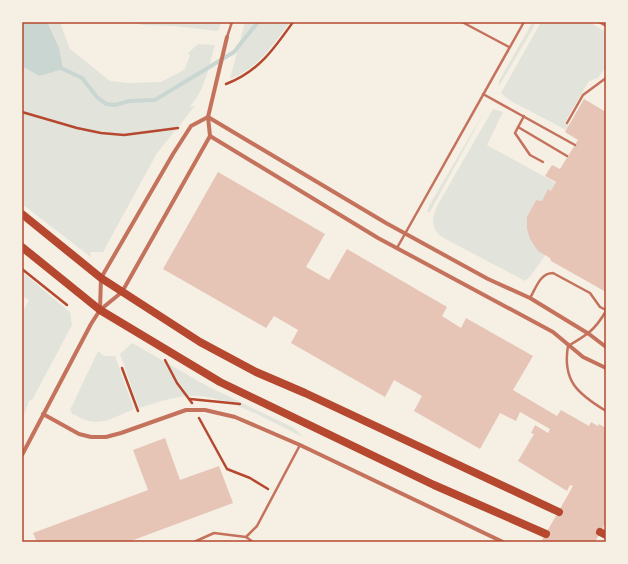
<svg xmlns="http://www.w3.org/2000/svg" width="628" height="564" font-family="'Alegreya Sans',sans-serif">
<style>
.green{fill:#e2e4dc}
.water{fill:#c9d6d2}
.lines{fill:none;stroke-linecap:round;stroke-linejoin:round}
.stream{stroke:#c9d6d2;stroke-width:4}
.building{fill:#e6c5b7}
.path{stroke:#b5482f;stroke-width:2.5}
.service{stroke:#c5725c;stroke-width:2.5}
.minor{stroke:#c5725c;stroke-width:4}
.primary{stroke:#b5482f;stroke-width:8}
.neatline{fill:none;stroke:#b5482f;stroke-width:1.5}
</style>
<rect width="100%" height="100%" fill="#f6efe4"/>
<g class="green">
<path d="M22,22H60L70,49L110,81L128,83L161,82L184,70L190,56L188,53L198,44L215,45C209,65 205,92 189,107L195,106L157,153L103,252H90L91,257L22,204Z"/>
<polygon points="132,22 208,22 221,24 218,31 173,26 142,25"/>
<path d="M245,22H290C274,44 256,70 230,79Z"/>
<polygon points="541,22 589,22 606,32 606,67 598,78 589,81 565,122 569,125 566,130 509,100 501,93"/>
<polygon points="532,23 535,25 499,86 499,81"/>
<polygon points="487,107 430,212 427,213 429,206"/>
<path d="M493,109L503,112L487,145L556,183L551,191L548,190L542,201L536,200C521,226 526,234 545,255C543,259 529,279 525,281L442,237C430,228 432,218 437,206Z"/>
<polygon points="22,272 65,308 70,312 72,325 32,400 29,401 22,420 22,313 29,300 22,296"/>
<path d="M132,343L207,386L294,428L303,437C271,422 236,400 200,396C180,394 158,402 139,408L120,354Z"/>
<path d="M98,351L104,356H115L134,409C112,418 97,430 74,414L73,415L70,410Z"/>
</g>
<polygon class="water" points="22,22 47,22 59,48 63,69 39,76 22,66"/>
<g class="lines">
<polyline class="stream" points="63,69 82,78 97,97 106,104 115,105 129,101 155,100 234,52 258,22"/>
</g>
<g class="building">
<polygon points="584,99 606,112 606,292 551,261 550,258 538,251 530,239 527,229 527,217 536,200 542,201 548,189 551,191 556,182 545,176 552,165 560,169 578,140 565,132"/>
<polygon points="218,172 325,234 306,267 329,280 347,249 447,307 442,316 461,328 466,318 533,356 513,390 557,416 561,410 589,426 591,422 598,426 599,424 606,428 606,522 595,542 541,542 573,486 570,485 567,491 518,461 534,434 531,433 535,425 548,433 550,429 520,412 516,421 500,413 480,449 414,411 422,396 394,380 385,397 291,343 298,330 274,316 266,328 163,269"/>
<polygon points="165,438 180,480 219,466 233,503 128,542 37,542 33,533 148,490 133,450"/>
</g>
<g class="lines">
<g class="path">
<path d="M226,84C258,72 274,49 293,22"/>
<polyline points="22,112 77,128 101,133 124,135 178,128"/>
<polyline points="22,269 67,305"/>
<polyline points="165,360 177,383 192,403"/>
<polyline points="122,368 138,411"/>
<polyline points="190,399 240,404"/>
<polyline points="199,418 227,469 250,478 268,489"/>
</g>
<g class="service">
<polyline points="462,22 509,47"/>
<polyline points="599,22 606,26"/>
<polyline points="227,37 232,22"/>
<polyline points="483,94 575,145"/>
<polyline points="524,116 515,133 530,155 543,162"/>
<polyline points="567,123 583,95 606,78"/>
<polyline points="518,127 567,156"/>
<polyline points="397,248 524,22"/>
<path d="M530,298C536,288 540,273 553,273L590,293L600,307L606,310"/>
<path d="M606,311C595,330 587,335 568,346C562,381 578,394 606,411"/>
<polyline points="194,542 214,533 246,537"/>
<polyline points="253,542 246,537 257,526 300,445"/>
</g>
<g class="minor">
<polyline points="208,117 386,223 488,279 530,298 589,334 606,347"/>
<polyline points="210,136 378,238 553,332 583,357 606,368"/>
<polyline points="100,309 101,278 173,154 191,126 208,117"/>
<polyline points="43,414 79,434 91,437 106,437 121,433 186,410 205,410 235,417 300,445 503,542"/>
<polyline points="22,455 91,324 100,310 122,292 210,136 208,117 227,37"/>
</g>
<g class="primary">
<polyline points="22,214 101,278 200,342 256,372 305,393 559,512"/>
<polyline points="22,247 100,310 220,382 434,485 546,534"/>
<polyline points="600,532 606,535"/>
</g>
</g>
<rect width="628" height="564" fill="none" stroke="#f6efe4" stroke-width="46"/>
<rect x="23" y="23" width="582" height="518" class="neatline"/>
</svg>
